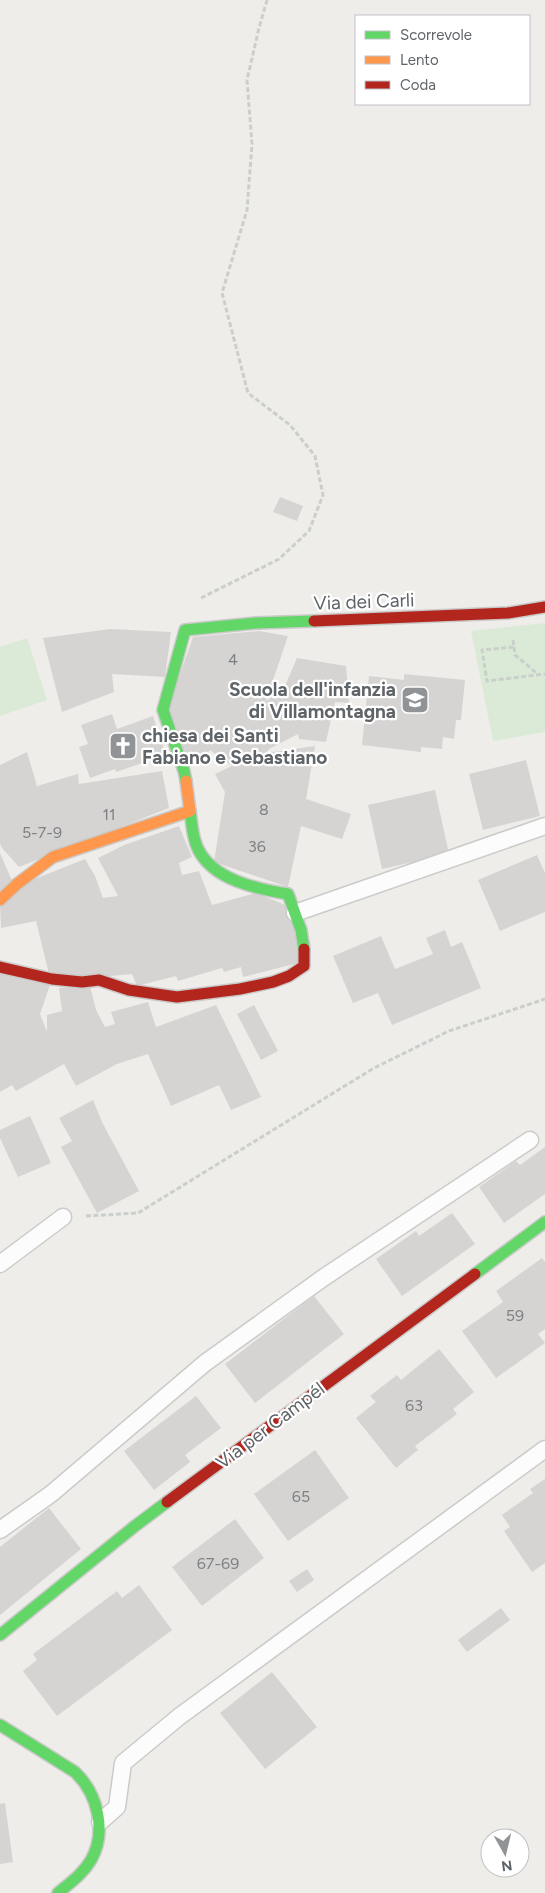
<svg xmlns="http://www.w3.org/2000/svg" width="545" height="1893" font-family="Figtree,sans-serif">
<style>
.green{fill:#daead6}
.building{fill:#d6d4d3}
.lines{fill:none;stroke-linecap:round;stroke-linejoin:round}
.lane-casing{stroke:#cbcbca;stroke-width:19}
.fast-casing{stroke:#c9cac9;stroke-width:14}
.slow-casing{stroke:#c9cac9;stroke-width:14}
.jam-casing{stroke:#c9cac9;stroke-width:14}
.path{stroke:#cbcfcc;stroke-width:3;stroke-dasharray:5 2.5;stroke-linecap:butt}
.lane{stroke:#fdfcfc;stroke-width:16}
.fast{stroke:#63d668;stroke-width:11}
.slow{stroke:#ff974d;stroke-width:11}
.jam{stroke:#b3261e;stroke-width:11}
.labels{text-anchor:middle;stroke-width:4.5;stroke-linejoin:round;paint-order:stroke}
.number-label{font-size:16px;fill:#7e8184}
.street-label{font-size:19px;fill:#5f6468;stroke:#fff}
.poi-label{font-size:19px;font-weight:bold;fill:#5f6468;stroke:#fff;text-anchor:end}
</style>
<rect width="100%" height="100%" fill="#efedea"/>
<g class="green">
<polygon points="545,623 545,732 493,741 471,631"/>
<polygon points="27,638 47,700 0,716 0,647"/>
</g>
<g class="building">
<polygon points="280,497 303,506 297,521 273,512"/>
<polygon points="110,629 171,632 165,677 112,674 114,692 62,712 43,638"/>
<polygon points="259,631 288,636 266,701 284,688 297,658 346,666 349,703 335,702 326,742 299,739 298,734 269,749 266,753 315,746 306,799 351,814 342,839 301,826 288,887 214,862 225,792 215,774 232,766 210,750 204,758 188,763 168,708 193,637"/>
<polygon points="404,674 465,680 461,720 456,720 454,739 443,737 442,749 421,747 421,752 362,745 369,676 404,680"/>
<polygon points="112,714 117,729 153,716 166,755 116,772 115,769 90,778 79,747 88,744 81,725"/>
<polygon points="27,752 37,786 78,774 79,784 162,771 169,808 19,867 2,848 0,843 0,765"/>
<polygon points="526,760 540,816 483,830 469,774"/>
<polygon points="435,790 449,854 382,869 368,805"/>
<polygon points="179,826 192,857 179,863 182,875 199,871 212,905 256,893 288,906 302,962 243,977 241,967 224,972 222,968 178,981 176,976 137,986 132,974 88,978 49,974 36,921 1,928 0,903 22,884 85,859 95,876 103,898 118,896 98,858 124,845"/>
<polygon points="0,853 13,883 0,895"/>
<polygon points="537,855 545,873 545,912 500,931 478,880"/>
<polygon points="445,930 451,947 462,942 481,988 392,1025 378,993 353,1003 333,956 381,936 395,969 433,954 426,938"/>
<polygon points="0,971 51,982 40,1014 47,1032 47,1015 62,1011 59,988 90,986 96,1010 105,1027 115,1024 111,1012 148,1002 156,1027 216,1005 261,1097 231,1110 219,1085 171,1106 148,1054 117,1064 76,1086 64,1064 16,1091 12,1085 0,1092"/>
<polygon points="254,1005 278,1051 261,1060 237,1014"/>
<polygon points="93,1100 103,1124 139,1191 97,1213 61,1147 72,1141 59,1118"/>
<polygon points="30,1116 51,1163 18,1177 0,1138 0,1130"/>
<polygon points="545,1147 545,1194 504,1223 479,1187 516,1161 520,1165"/>
<polygon points="452,1213 475,1244 402,1296 376,1259 416,1231 419,1236"/>
<polygon points="542,1258 545,1262 545,1329 538,1334 545,1343 496,1378 462,1331 503,1302 496,1291"/>
<polygon points="314,1296 344,1334 255,1403 225,1364"/>
<polygon points="439,1349 474,1392 453,1409 457,1414 415,1446 418,1450 396,1468 356,1418 376,1402 370,1396 397,1375 401,1380"/>
<polygon points="196,1396 221,1428 185,1455 190,1462 154,1490 124,1451"/>
<polygon points="315,1450 349,1498 288,1541 254,1494"/>
<polygon points="545,1479 545,1563 532,1572 504,1531 510,1527 502,1515 533,1493 530,1489"/>
<polygon points="49,1508 81,1549 0,1615 0,1547"/>
<polygon points="235,1519 264,1558 202,1606 172,1567"/>
<polygon points="307,1569 314,1580 297,1592 289,1581"/>
<polygon points="139,1585 172,1630 57,1716 23,1671 37,1660 33,1654 117,1591 122,1598"/>
<polygon points="501,1608 510,1620 467,1652 458,1640"/>
<polygon points="272,1672 317,1727 265,1769 220,1713"/>
<polygon points="5,1803 13,1862 0,1864 0,1804"/>
</g>
<g class="lines">
<defs>
<g id="lane">
<polyline points="295,913 545,826"/>
<polyline points="0,1264 63,1217"/>
<polyline points="0,1530 51,1494 205,1363 323,1278 530,1140"/>
<polyline points="100,1822 117,1807 123,1763 180,1716 545,1449"/>
</g>
<g id="fast">
<polyline points="186,781 184,771 163,710 185,630 256,623 314,621"/>
<path d="M190,811C192,823 192,837 198,849C213,880 257,889 288,894L301,930L304,949"/>
<polyline points="475,1274 545,1222"/>
<polyline points="0,1635 135,1526 167,1502"/>
<path d="M0,1725L75,1772C98,1794 107,1832 91,1860C83,1874 70,1883 58,1893"/>
</g>
<polyline id="slow" points="0,900 17,884 53,857 190,811 186,781"/>
<g id="jam">
<polyline points="314,621 508,613 545,607"/>
<polyline points="0,967 52,979 82,982 99,980 129,990 177,997 240,989 273,982 289,976 304,966 304,949"/>
<polyline points="167,1502 475,1274"/>
</g>
</defs>
<use href="#lane" class="lane-casing"/>
<use href="#fast" class="fast-casing"/>
<use href="#slow" class="slow-casing"/>
<use href="#jam" class="jam-casing"/>
<g class="path">
<polyline points="201,598 279,559 309,531 323,495 315,456 290,425 248,393 222,293 247,210 252,144 247,80 259,28 267,0"/>
<polyline points="513,640 514,647 482,650 487,681 545,674"/>
<polyline points="514,647 515,655 539,675"/>
<polyline points="86,1216 138,1213 374,1068 449,1031 545,999"/>
</g>
<use href="#lane" class="lane"/>
<use href="#fast" class="fast"/>
<use href="#slow" class="slow"/>
<use href="#jam" class="jam"/>
</g>
<defs>
<symbol id="school-square" viewBox="-11 -11 22 22"><rect x="-9" y="-9" width="18" height="18" rx="4" fill="#919496" stroke="#fff"/><path d="M0-5L7-2L0 1L-7-2ZM-4 1L0 2.5L4 1V4Q0 6-4 4Z" fill="#fff"/></symbol>
<symbol id="church-square" viewBox="-11 -11 22 22"><rect x="-9" y="-9" width="18" height="18" rx="4" fill="#919496" stroke="#fff"/><path d="M-1.2-6h2.4v3.5h3.3v2.4h-3.3V6h-2.4V-.1h-3.3v-2.4h3.3Z" fill="#fff"/></symbol>
</defs>
<g fill-rule="evenodd">
<use href="#school-square" x="399" y="684" width="32" height="32"/>
<use href="#church-square" x="107" y="730" width="32" height="32"/>
</g>
<g class="labels">
<g class="number-label">
<text x="233" y="665">4</text>
<text x="264" y="815">8</text>
<text x="109" y="820">11</text>
<text x="42" y="838">5-7-9</text>
<text x="257" y="852">36</text>
<text x="515" y="1321">59</text>
<text x="414" y="1411">63</text>
<text x="301" y="1502">65</text>
<text x="218" y="1569">67-69</text>
</g>
<g class="street-label">
<text transform="translate(364 601) rotate(-2)" y="7">Via dei Carli</text>
<text transform="translate(270 1425) rotate(-37)" y="7">Via per Campél</text>
</g>
<g class="poi-label">
<text x="396" y="696">Scuola dell'infanzia<tspan x="396" dy="22">di Villamontagna</tspan></text>
<text x="142" y="742" text-anchor="start">chiesa dei Santi<tspan x="142" dy="22">Fabiano e Sebastiano</tspan></text>
</g>
</g>
<rect x="355" y="15" width="175" height="90" fill="#ffffff" stroke="#bfc1c3"/>
<rect x="365" y="31" width="25" height="8" fill="#63d668" stroke="#bfc1c3"/>
<text x="400" y="40" font-size="15" fill="#5f6468">Scorrevole</text>
<rect x="365" y="56" width="25" height="8" fill="#ff974d" stroke="#bfc1c3"/>
<text x="400" y="65" font-size="15" fill="#5f6468">Lento</text>
<rect x="365" y="81" width="25" height="8" fill="#b3261e" stroke="#bfc1c3"/>
<text x="400" y="90" font-size="15" fill="#5f6468">Coda</text>
<g transform="translate(505 1853) rotate(172)"><circle r="24" fill="#ffffff" stroke="#bfc1c3"/>
<path d="M0-4L9 19L0 12L-9 19Z" fill="#919496"/>
<text y="-8" font-size="14" font-weight="bold" text-anchor="middle" fill="#5f6468">N</text>
</g>
</svg>
